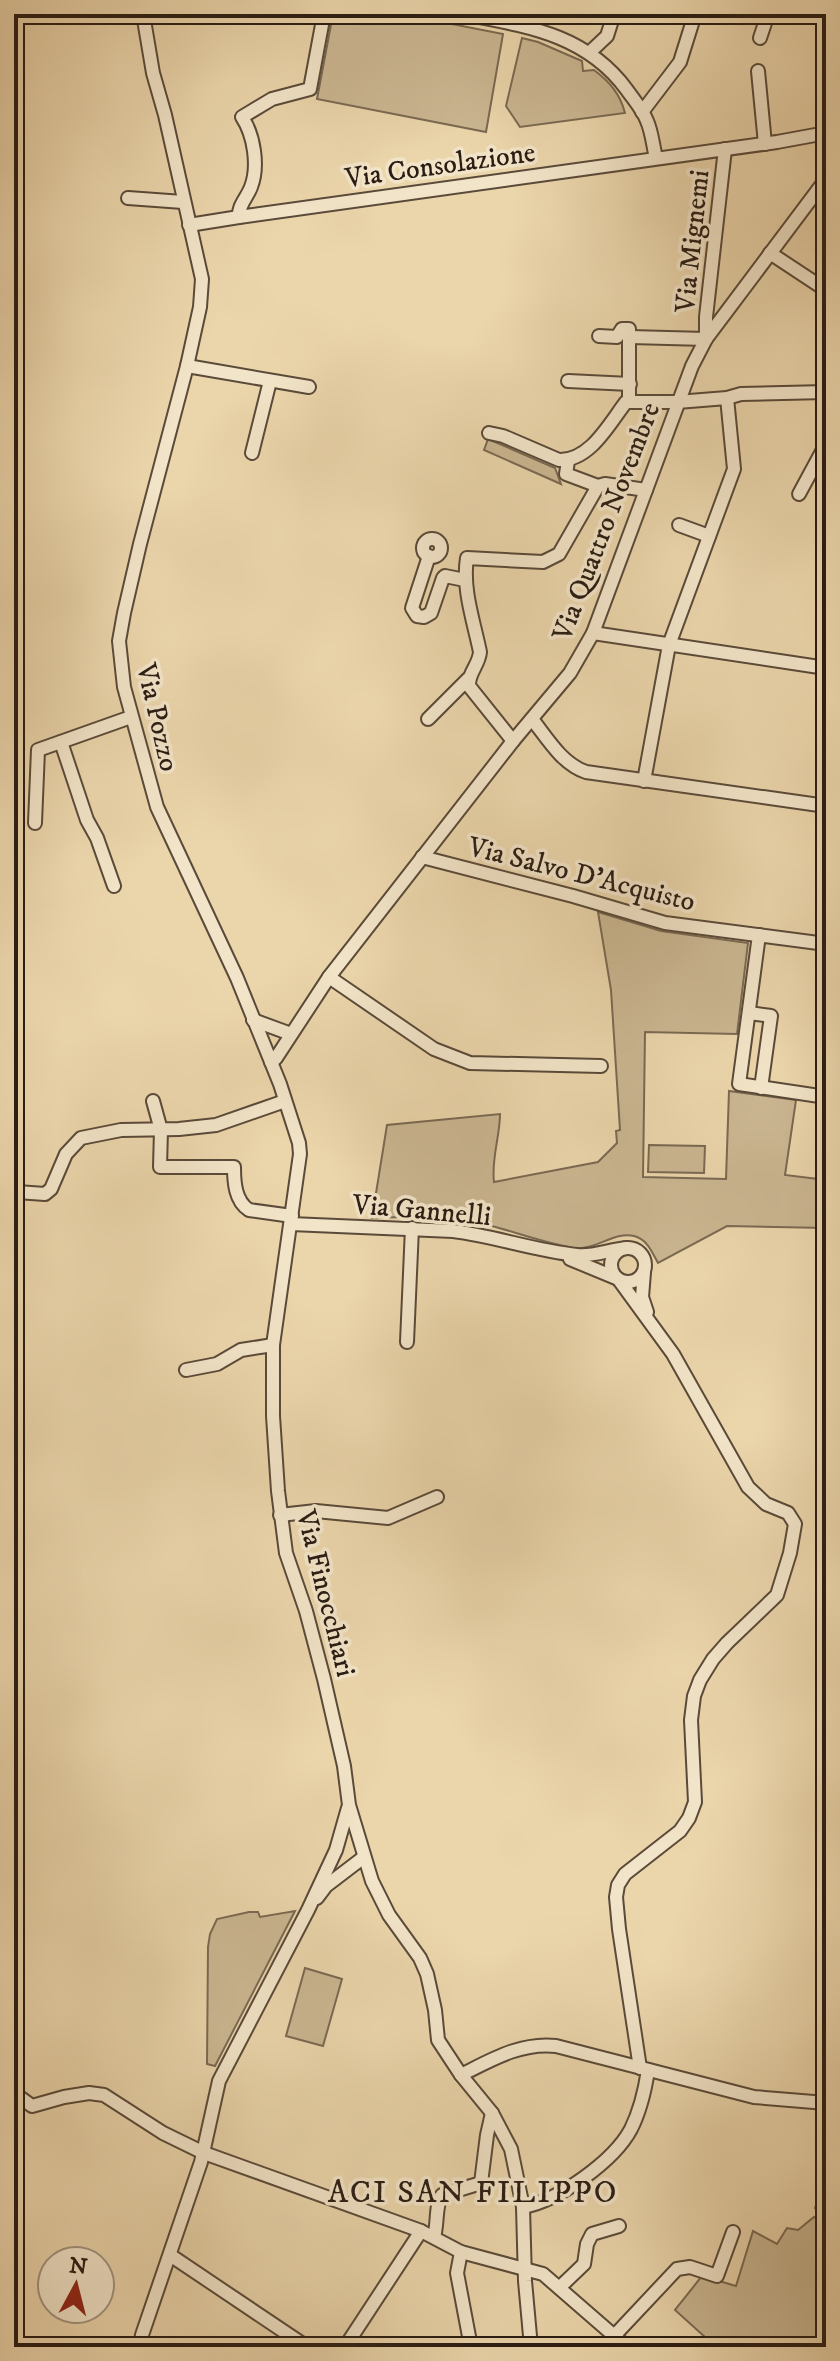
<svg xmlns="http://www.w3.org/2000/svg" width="840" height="2361" font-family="'IM FELL DW Pica',serif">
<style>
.green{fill:#cab691;stroke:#7a6952;stroke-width:2}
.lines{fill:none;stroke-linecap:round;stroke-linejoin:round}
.minor-casing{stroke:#5a4a39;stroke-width:16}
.minor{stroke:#f2e4c8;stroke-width:12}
.labels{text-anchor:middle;stroke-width:7;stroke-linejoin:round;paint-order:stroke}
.street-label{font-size:28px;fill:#2a1c13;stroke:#f2e4c8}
.quarter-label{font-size:32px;letter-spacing:2px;fill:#2a1c13;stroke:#f2e4c8}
</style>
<rect width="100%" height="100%" fill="#ebd5ab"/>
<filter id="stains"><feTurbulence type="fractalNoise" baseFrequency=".0025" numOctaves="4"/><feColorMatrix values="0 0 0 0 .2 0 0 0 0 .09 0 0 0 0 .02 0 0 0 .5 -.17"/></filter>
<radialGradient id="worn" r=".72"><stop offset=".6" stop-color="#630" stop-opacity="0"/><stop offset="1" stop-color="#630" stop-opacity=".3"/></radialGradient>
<g class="green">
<polygon points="333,14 401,14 503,34 486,132 317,99"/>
<path d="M522,38L538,42L582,61L583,71L594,70C610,82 620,94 625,113L520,127L506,106Z"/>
<polygon points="488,439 555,468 561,484 484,450"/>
<path d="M598,912L661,931L748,943L737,1034L645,1032L643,1177L726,1179L729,1091L796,1100L785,1175L826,1180V1228L727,1226L658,1263C652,1252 647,1239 634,1236C614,1231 595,1251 574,1248C537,1242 502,1226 465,1220C434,1216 403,1217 372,1218L387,1125L500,1114C500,1136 491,1160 494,1182L598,1162L617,1143L616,1131L620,1130L611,990Z"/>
<polygon points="649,1145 705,1146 704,1173 648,1172"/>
<polygon points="295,1911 215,2066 207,2064 208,1947 210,1934 217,1919 249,1912 258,1912 260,1917"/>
<polygon points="305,1968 342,1979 323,2046 286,2036"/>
<polygon points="823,2110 826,2110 826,2214 815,2208 824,2183 817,2176"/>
<polygon points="814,2217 826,2222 826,2347 716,2347 675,2310 702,2276 736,2286 753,2231 777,2244 787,2228 798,2230"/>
</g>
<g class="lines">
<defs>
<g id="minor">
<polyline points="143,14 153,73 165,115 202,279 200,307 187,366 140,544 124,613 119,641 124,687 157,807 237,978 280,1084 299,1143 300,1154 273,1345 273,1416 278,1491 286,1553 306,1611 324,1679 344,1766 349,1805 372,1881 389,1915 420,1958 427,1974 435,2010 438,2040 461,2075 492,2113 511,2149 523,2207 525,2281 531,2347"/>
<path d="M324,14L310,89L272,99L242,117C254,135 259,166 251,187C247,198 238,205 239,217L777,142L826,133"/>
<path d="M463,14C526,26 586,34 627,90C634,100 643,110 647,121C652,132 653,146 656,158"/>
<polyline points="760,38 768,14"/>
<polyline points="589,53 607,36 614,14"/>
<polyline points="758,71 765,144"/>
<polyline points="642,112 680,62 695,14"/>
<polyline points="128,198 183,202"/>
<polyline points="189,225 239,217"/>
<polyline points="770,253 826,290"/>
<polyline points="599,336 617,337 622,329 629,329 629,402"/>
<polyline points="630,337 706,339 706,317 725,149"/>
<polyline points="187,366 309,387"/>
<polyline points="568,381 630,384"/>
<path d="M489,433L503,436L559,460C590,461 609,424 626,402H677L727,398L741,394L826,392"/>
<polyline points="252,453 270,381"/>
<polyline points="568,461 566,474 598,486"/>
<polyline points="799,494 826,444"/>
<polyline points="679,525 709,536"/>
<circle cx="432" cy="548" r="9"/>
<polyline points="429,556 412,608 417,616 424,617 431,613 443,578 445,576 465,580"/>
<polyline points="593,633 826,668"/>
<polyline points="428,719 468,679"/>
<path d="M532,719C547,738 562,764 586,772L826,806"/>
<path d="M513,741L469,686C468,673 479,665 480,652C474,622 462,589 467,558L543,562L559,554L598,486L605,484L646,490"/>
<polyline points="61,742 87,820 97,838 114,886"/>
<polyline points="644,781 669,645 734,469 727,398"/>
<polyline points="35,823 38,750 131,717"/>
<polyline points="422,857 573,896 665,923 826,944"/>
<polyline points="759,935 739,1084 826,1097"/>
<polyline points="329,977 434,1049 470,1063 601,1066"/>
<polyline points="749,1013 771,1016 761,1088"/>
<polyline points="253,1020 291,1034"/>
<polyline points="271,1062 276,1058 329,977 513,741 570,673 593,633 692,366 706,339 826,179"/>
<path d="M153,1101L161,1130L160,1167H234C234,1182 235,1201 249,1210L292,1216"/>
<polyline points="14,1194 17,1192 45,1194 51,1189 66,1154 81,1138 121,1130 179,1129 216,1125 285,1101"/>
<path d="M291,1224L453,1231C495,1236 535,1251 577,1255C593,1257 611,1249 627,1248"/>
<circle cx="628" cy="1265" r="17"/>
<polyline points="570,1259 616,1278"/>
<polyline points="644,1272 642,1297 647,1312"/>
<polyline points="619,1280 673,1354 748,1487 766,1504 788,1513 795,1524 790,1553 777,1595 727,1643 713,1659 700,1680 694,1696 691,1720 695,1802 689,1818 680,1831 625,1874 618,1885 616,1897 619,1929 640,2068"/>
<polyline points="407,1342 412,1228"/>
<polyline points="186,1370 217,1364 241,1350 273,1345"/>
<polyline points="280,1515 316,1511 388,1518 437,1497"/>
<polyline points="317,1898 326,1886 364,1857"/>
<path d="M461,2075C491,2060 521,2042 556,2046L754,2097L826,2103"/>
<polyline points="14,2093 32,2106 64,2097 89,2093 104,2095 163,2133 204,2153 421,2231 461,2252 543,2274 627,2347"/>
<polyline points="14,2125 16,2125"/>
<path d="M523,2207C558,2201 614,2161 631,2129C640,2111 645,2090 648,2070"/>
<path d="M434,2237C438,2224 435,2205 442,2195L481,2183L487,2135L492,2113"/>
<polyline points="461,2252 457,2273 471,2347"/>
<polyline points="170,2255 307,2347"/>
<polyline points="560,2287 584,2264 587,2244 592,2234 619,2226"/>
<polyline points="614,2336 677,2269 690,2267 717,2276 733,2232"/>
<polyline points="140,2347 142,2335 201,2162 219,2081 308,1910 336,1850 348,1808"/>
<polyline points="345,2347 421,2231"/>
</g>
</defs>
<use href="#minor" class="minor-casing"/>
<use href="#minor" class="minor"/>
</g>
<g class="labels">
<g class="street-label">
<text transform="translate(440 164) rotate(-8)" y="10">Via Consolazione</text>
<text transform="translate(691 241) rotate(-84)" y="10">Via Mignemi</text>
<text transform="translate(605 521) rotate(-69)" y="10">Via Quattro Novembre</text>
<text transform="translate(159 717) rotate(77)" y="10">Via Pozzo</text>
<text transform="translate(582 873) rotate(14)" y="10">Via Salvo D'Acquisto</text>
<text transform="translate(422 1209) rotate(5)" y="10">Via Gannelli</text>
<text transform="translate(327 1593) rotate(76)" y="10">Via Finocchiari</text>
</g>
<g class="quarter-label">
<text x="473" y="2202">ACI SAN FILIPPO</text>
</g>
</g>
<rect width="840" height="2361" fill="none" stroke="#ebd5ab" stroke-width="48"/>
<rect x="16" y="16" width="808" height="2329" fill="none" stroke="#2a1c13" stroke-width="4"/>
<rect x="24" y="24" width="792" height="2313" fill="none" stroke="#2a1c13" stroke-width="2"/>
<g transform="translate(76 2285) rotate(7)"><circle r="38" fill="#f2e4c8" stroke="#a29480" stroke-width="2"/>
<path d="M0-6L14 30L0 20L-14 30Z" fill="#8f2418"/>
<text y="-12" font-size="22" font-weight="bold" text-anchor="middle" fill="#2a1c13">N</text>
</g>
<rect width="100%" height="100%" filter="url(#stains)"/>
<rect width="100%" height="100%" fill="url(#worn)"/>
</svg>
